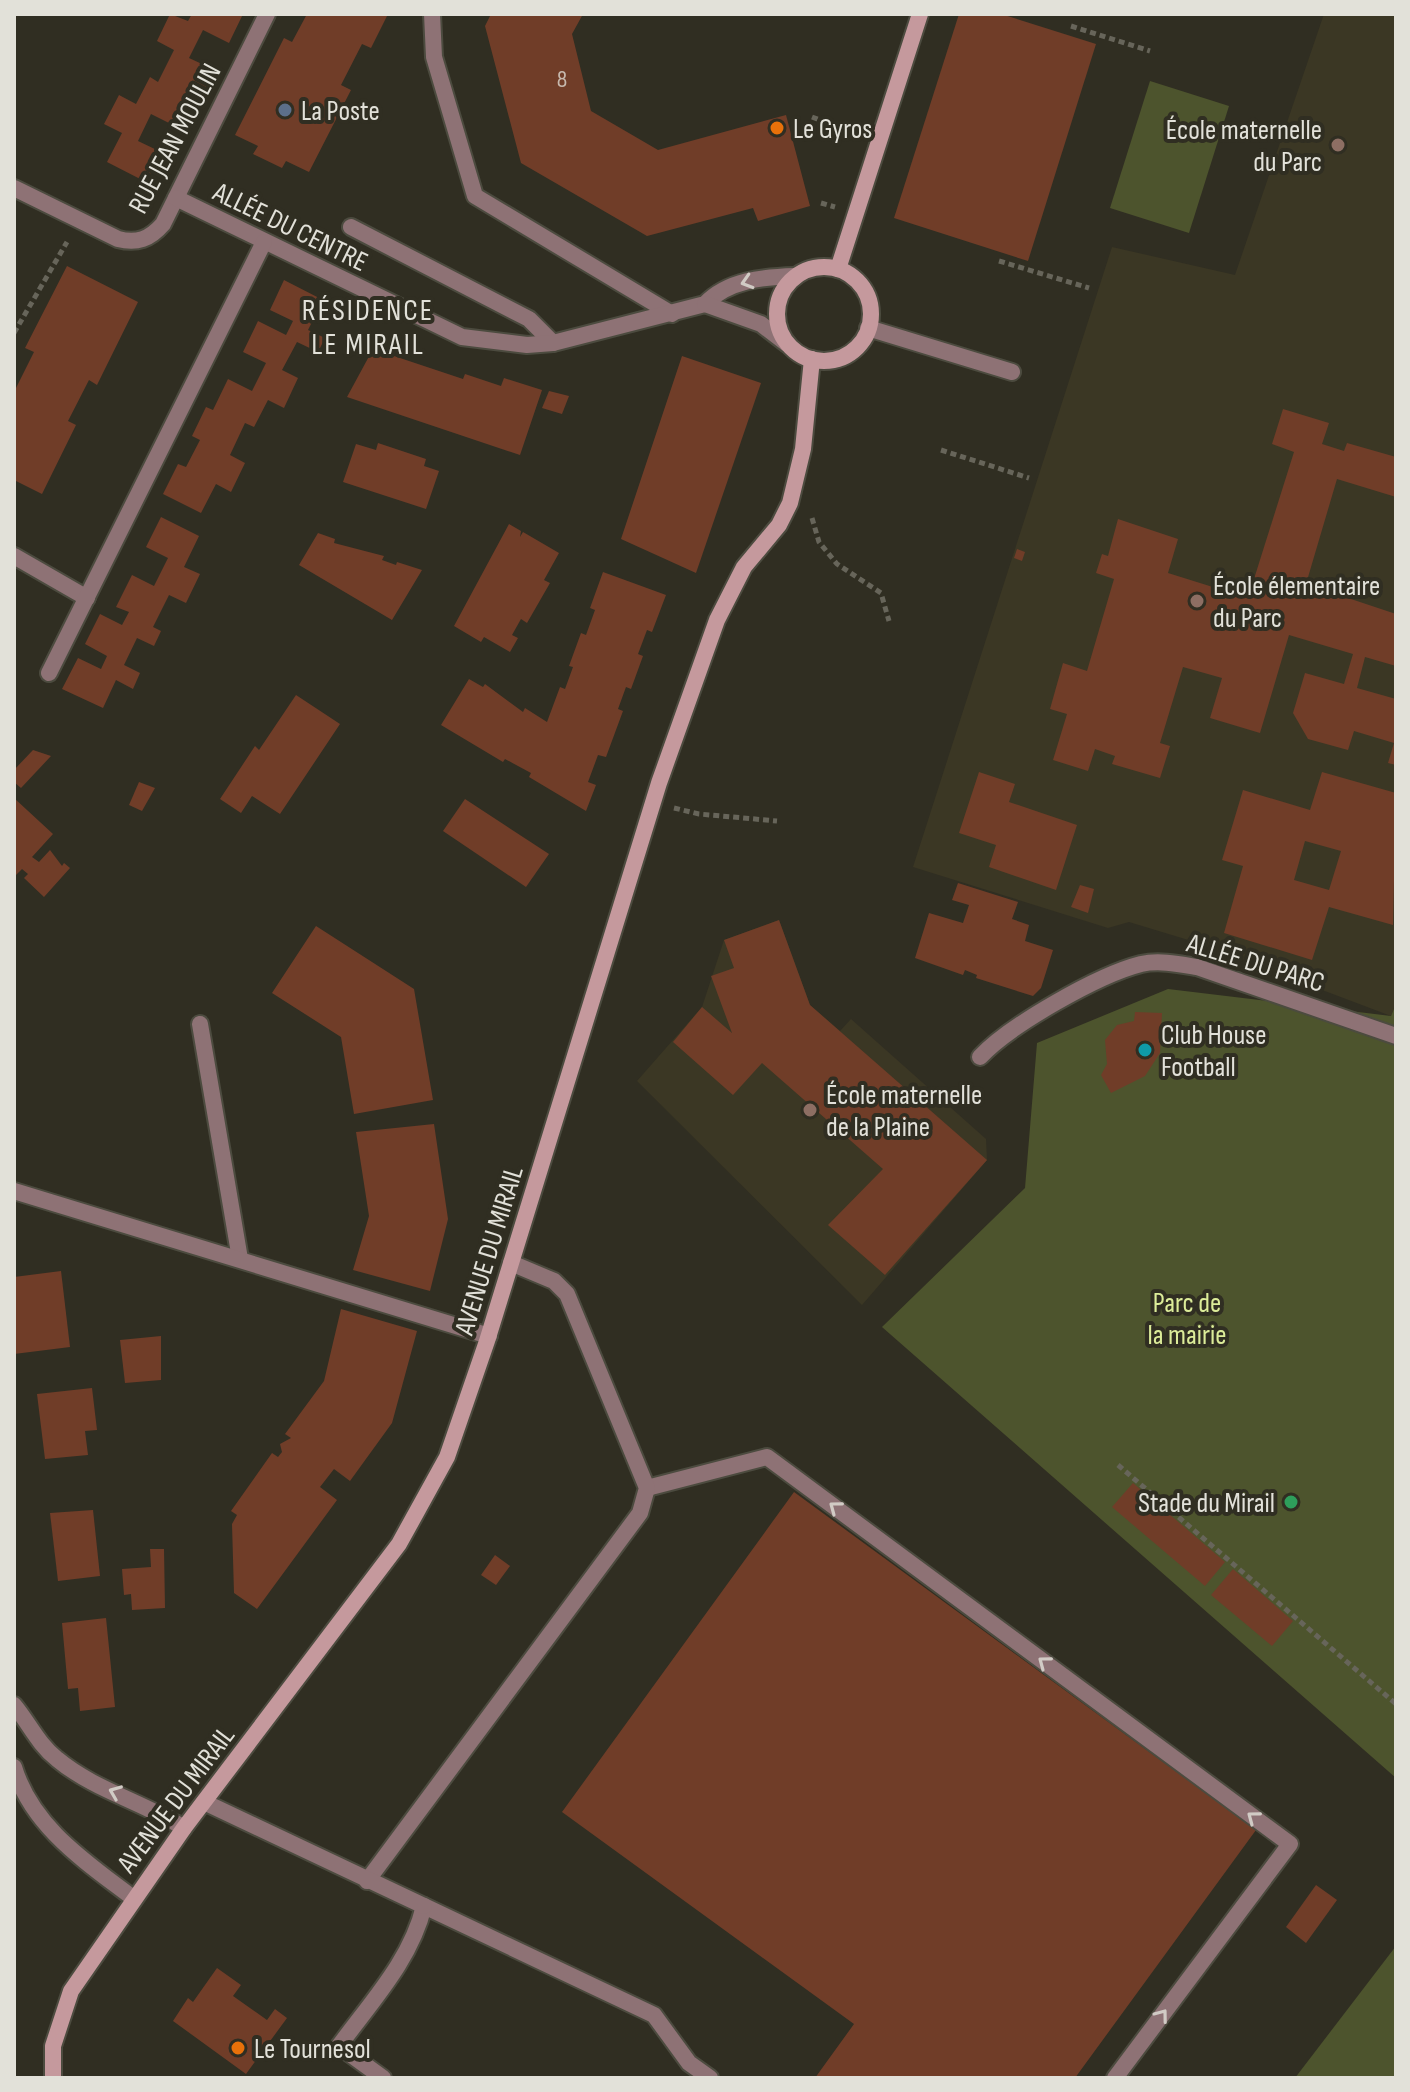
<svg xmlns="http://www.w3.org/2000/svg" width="1410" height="2092" font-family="'Sofia Sans Condensed',sans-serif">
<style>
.built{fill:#3b3724}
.green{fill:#4d542d}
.building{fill:#703d28;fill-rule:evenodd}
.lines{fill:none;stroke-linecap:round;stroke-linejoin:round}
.lane-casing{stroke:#4c4b3f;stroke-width:20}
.street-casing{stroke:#4c4b3f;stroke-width:20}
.secondary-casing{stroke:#4c4b3f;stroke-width:20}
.path{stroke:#67655a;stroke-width:5;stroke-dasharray:6 4;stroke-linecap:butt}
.lane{stroke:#8e7275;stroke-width:16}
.street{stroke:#8e7275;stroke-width:16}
.secondary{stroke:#c5999d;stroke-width:16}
.oneway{stroke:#d1cbc5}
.service-dot{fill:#5c6f8a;stroke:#302e22;stroke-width:3}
.food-dot{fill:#e8710a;stroke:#302e22;stroke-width:3}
.education-dot{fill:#8d6e63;stroke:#302e22;stroke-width:3}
.culture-dot{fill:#0f9aa8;stroke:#302e22;stroke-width:3}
.leisure-dot{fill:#2e9e5b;stroke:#302e22;stroke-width:3}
.labels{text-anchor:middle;stroke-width:8;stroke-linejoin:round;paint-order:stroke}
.number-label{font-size:24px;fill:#c6b8ad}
.poi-label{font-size:28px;fill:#e2e1d9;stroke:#302e22;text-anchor:start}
.street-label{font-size:28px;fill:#e2e1d9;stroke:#302e22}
.park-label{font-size:28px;fill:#dcec99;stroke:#302e22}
.neighbourhood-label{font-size:30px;letter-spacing:2px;fill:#e2e1d9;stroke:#302e22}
</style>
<rect width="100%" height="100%" fill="#302e22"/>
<g class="built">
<polygon points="1324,14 1396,14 1396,1004 1391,1016 1195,942 1129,922 1108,928 913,867 1112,247 1235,275"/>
<polygon points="779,920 810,1005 840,1031 851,1019 986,1139 987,1160 862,1305 637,1081 702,1007 724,940"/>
</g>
<g class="green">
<polygon points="1150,81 1229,106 1189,233 1110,208"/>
<polygon points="1168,989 1391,1016 1396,1004 1396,1778 882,1327 1025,1188 1037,1043"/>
<polygon points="1396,1946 1396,2078 1295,2078"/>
</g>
<g class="building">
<polygon points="170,14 188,21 192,14 243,14 229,43 203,30 189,58 215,70 200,100 188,94 173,125 151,114 138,141 161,152 146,182 107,162 122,133 104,124 119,95 136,104 150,77 158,82 174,50 157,41"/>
<polygon points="307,14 388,14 371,48 362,44 341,85 351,90 309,172 286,161 282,168 253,154 258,146 235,135 284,38 292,42"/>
<polygon points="491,14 583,14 572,34 591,111 658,150 786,115 810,206 758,221 753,208 647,236 521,163 485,26"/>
<polygon points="959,14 1001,14 1096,44 1028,261 894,218"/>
<polygon points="67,266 138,302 97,385 89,380 68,421 76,425 42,494 14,480 14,392 34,352 25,348"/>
<polygon points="284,280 323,300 308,330 325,338 318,352 297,342 282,370 298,378 284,408 268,400 254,427 245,423 230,455 245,463 231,492 216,484 201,513 163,494 178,464 186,467 200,440 192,436 206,407 213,410 228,379 252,391 266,363 243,352 258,321 286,335 293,321 270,310"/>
<polygon points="373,349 463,379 465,374 501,386 504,378 542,390 520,455 347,397"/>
<polygon points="682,356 761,383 696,573 621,539"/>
<polygon points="549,391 569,396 562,414 542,408"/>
<polygon points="1283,409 1329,423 1322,444 1344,451 1347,443 1396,457 1396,497 1337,479 1306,584 1396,614 1396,666 1365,657 1357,688 1396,699 1396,765 1388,763 1394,743 1354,731 1348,750 1308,739 1293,713 1305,673 1344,684 1353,654 1289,635 1260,733 1210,718 1222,678 1183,667 1160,743 1170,746 1160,778 1112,764 1115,756 1095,749 1088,771 1053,760 1067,714 1050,709 1063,663 1087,671 1114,579 1096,573 1102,554 1108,556 1118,519 1178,539 1168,573 1248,598 1294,452 1272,444"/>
<polygon points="378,443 426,459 424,466 439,471 426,509 343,482 356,444 376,450"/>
<polygon points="161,517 199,536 184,567 200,574 186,603 169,595 153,627 161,631 154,646 137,638 124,665 140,673 133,689 116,680 103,708 62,689 78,658 101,669 107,656 85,644 100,614 122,625 129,612 116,607 132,575 154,586 168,558 146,547"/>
<polygon points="509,524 521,531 520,537 523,532 559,553 544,580 550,583 527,623 521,619 512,635 518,638 510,652 484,637 481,642 454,626"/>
<polygon points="318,533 335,539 334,543 384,556 382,560 396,565 397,562 422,570 392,620 299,565"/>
<polygon points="1017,549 1025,552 1022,561 1014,558"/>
<polygon points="603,572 666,595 652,632 647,630 638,654 643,656 631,689 626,687 618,709 623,711 606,757 598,755 588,782 596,785 586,811 529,777 531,773 505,759 503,762 441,725 469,679 483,687 485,684 523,712 525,708 547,722 560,687 565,689 573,667 569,666 581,633 586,635 595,610 590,608"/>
<polygon points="296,695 340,724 280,814 252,796 241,813 220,799 255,746 259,750"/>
<polygon points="33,750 51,756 21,788 14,782 14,770"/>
<polygon points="979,772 1015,784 1009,802 1077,825 1056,890 989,867 996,845 959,833"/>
<path d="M1322,772L1396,793L1393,925L1329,907L1312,960L1224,933L1243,866L1222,860L1243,790L1310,810ZM1305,841L1341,851L1329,890L1294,880Z"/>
<polygon points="139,782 155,788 142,811 129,805"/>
<polygon points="14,798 53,834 32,857 39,862 50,850 62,866 64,863 70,868 44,897 24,878 28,874 22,869 14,877"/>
<polygon points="465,799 549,854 526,887 443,831"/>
<polygon points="958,883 1018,902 1012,919 1029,925 1025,941 1053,950 1041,988 1033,996 976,978 977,975 965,970 963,975 915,958 929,913 963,923 969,905 952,900"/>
<polygon points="1080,885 1094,889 1088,913 1071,907"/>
<polygon points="779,920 810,1005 987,1160 885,1275 828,1225 883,1169 762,1063 733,1095 673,1042 702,1007 732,1033 711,976 734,968 724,940"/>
<polygon points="316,926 414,989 433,1100 354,1114 341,1037 272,993"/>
<polygon points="1135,1012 1162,1013 1160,1053 1145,1076 1111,1093 1101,1075 1107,1064 1105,1040 1117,1025 1134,1021"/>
<polygon points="434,1124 448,1219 430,1291 353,1270 369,1216 356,1132"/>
<polygon points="61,1271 70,1347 14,1354 14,1277"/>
<polygon points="341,1309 417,1331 392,1423 350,1481 334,1469 320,1487 337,1500 257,1609 234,1593 232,1524 237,1515 231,1511 272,1453 278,1457 282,1452 280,1444 291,1438 285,1434 324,1381"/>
<polygon points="161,1336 161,1380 125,1383 120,1340"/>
<polygon points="92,1388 97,1430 85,1431 88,1455 45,1459 37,1394"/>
<polygon points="1133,1483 1225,1562 1205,1586 1112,1507"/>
<polygon points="794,1492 1256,1830 1075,2078 815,2078 854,2024 562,1812"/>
<polygon points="93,1510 100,1576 58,1581 50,1513"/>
<polygon points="150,1549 164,1549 165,1608 132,1610 131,1594 124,1595 122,1569 151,1567"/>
<polygon points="495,1555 510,1566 496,1585 481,1575"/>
<polygon points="1233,1569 1293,1621 1272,1646 1211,1595"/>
<polygon points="106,1618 115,1707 80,1711 78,1688 68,1689 62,1623"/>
<polygon points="1316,1885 1337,1900 1306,1943 1286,1927"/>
<polygon points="217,1968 241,1985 233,1996 267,2020 275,2009 287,2018 246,2074 173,2021 188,1998 193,2002"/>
</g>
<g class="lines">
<defs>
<g id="lane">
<polyline points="432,14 434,57 475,196 672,314"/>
<polyline points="351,227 529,319 553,343"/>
<polyline points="647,1488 767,1457 1290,1844 1115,2078"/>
<polyline points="367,1881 640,1513 647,1488 567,1294 554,1281 511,1263"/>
<path d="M383,2078L339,2046C371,2002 411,1960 424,1906L654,2015L689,2063L710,2078"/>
</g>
<g id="street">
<path d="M14,188L118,239C137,244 150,239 163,224L267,14"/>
<path d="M176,198L462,337L527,345L553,343L705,304C728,280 763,277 795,276"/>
<polyline points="705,304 761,324 787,344"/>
<polyline points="868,328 1012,372"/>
<polyline points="14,556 87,598"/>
<polyline points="49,673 264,242"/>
<polyline points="200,1024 240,1259"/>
<path d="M980,1057C1010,1025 1098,975 1141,964C1159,960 1179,964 1197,967L1396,1036"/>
<polyline points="14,1191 489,1336"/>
<path d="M14,1705C29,1723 38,1744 57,1759C94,1790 143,1802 184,1828"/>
<path d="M14,1767C32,1827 86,1862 133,1898"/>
<polyline points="204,1802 424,1906"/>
</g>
<g id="secondary">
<circle cx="824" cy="314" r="47"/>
<polyline points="838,269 920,14"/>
<polyline points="53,2078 53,2046 71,1991 184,1828 399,1544 447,1457 487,1341 659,783 717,620 744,567 779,525 790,503 803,449 812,359"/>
</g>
</defs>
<use href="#lane" class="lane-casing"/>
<use href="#street" class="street-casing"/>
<use href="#secondary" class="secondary-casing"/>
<g class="path">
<polyline points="1071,26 1150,51"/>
<polyline points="812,117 845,130"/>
<polyline points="821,203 835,207"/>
<polyline points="999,261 1089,288"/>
<polyline points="14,333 67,242"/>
<polyline points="941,450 1029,478"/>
<polyline points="812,518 819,542 837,564 881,593 889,621"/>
<polyline points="674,808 699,814 777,821"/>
<polyline points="1118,1465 1396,1704"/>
</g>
<use href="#lane" class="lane"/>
<use href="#street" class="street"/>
<use href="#secondary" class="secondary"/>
</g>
<defs><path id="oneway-chevron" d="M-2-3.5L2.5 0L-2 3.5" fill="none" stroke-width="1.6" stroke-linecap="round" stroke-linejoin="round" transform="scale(2)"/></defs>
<g class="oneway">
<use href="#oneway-chevron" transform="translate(747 282) rotate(163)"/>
<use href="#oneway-chevron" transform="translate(835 1507) rotate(-143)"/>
<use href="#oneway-chevron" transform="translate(1044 1662) rotate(-143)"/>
<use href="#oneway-chevron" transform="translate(115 1792) rotate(-158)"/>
<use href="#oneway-chevron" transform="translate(1253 1817) rotate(-143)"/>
<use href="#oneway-chevron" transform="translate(1162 2015) rotate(-53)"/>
</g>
<circle class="service-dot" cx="285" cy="110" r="8"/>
<g class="food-dot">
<circle cx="777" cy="128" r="8"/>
<circle cx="238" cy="2048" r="8"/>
</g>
<g class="education-dot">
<circle cx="1338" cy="145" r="8"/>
<circle cx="1197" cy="601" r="8"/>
<circle cx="810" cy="1110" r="8"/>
</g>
<circle class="culture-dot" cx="1145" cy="1050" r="8"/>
<circle class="leisure-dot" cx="1291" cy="1502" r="8"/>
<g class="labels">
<g class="number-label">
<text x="562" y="87">8</text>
</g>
<g class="poi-label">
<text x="301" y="120">La Poste</text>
<text x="793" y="138">Le Gyros</text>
<text x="1322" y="139" text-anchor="end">École maternelle<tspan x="1322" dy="32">du Parc</tspan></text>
<text x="1213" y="595">École élementaire<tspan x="1213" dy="32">du Parc</tspan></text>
<text x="1161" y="1044">Club House<tspan x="1161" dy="32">Football</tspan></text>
<text x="826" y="1104">École maternelle<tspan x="826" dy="32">de la Plaine</tspan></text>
<text x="1275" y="1512" text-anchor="end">Stade du Mirail</text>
<text x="254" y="2058">Le Tournesol</text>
</g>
<g class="street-label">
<text transform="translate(174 138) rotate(-62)" y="10">RUE JEAN MOULIN</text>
<text transform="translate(291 226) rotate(26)" y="10">ALLÉE DU CENTRE</text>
<text transform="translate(1256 962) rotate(17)" y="10">ALLÉE DU PARC</text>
<text transform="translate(488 1250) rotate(-73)" y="10">AVENUE DU MIRAIL</text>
<text transform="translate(175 1799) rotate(-53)" y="10">AVENUE DU MIRAIL</text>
</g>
<g class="park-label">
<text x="1187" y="1312">Parc de<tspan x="1187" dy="32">la mairie</tspan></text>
</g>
<g class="neighbourhood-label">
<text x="368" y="320">RÉSIDENCE<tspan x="368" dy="34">LE MIRAIL</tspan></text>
</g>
</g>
<rect width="1410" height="2092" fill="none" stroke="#e2e1d9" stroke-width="32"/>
</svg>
